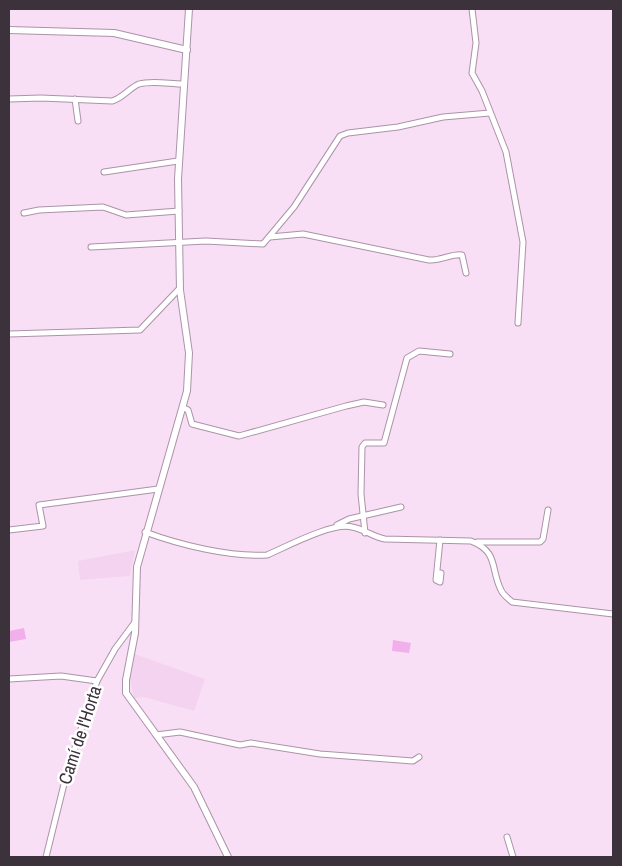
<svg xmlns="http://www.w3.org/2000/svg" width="622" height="866" font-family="'Archivo Narrow',sans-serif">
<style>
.built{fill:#f4d3f0}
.water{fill:#f1afec}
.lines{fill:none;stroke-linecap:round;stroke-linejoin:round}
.minor-casing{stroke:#ab93a8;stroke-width:7}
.major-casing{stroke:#ab93a8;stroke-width:8}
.minor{stroke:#fff;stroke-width:5}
.major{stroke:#fff;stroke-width:6}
.labels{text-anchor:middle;stroke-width:5;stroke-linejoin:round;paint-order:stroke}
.street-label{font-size:18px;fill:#3c323b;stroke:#fff}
</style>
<rect width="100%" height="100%" fill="#f9dff6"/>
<g class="built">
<polygon points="135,550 130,576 80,580 78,561"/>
<polygon points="135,654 205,679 194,711 144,697 134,698 130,680"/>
</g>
<g class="water">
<polygon points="24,628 26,639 9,642 9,631"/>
<polygon points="393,640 411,643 409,653 392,651"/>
</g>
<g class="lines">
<defs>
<g id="minor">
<polyline points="472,9 476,43 472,73 482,91 506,152 523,242 518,323"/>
<path d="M9,99L41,98L112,101C123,98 129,88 139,84C152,80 170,84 183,84"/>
<polyline points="75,99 78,121"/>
<polyline points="104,172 178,161"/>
<polyline points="24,213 39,210 103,207 126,215 179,211"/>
<path d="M270,237L303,234L429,260C441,261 453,253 462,255L466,273"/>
<polyline points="91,247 206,241 263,244 294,207 340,136 348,133 398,127 443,117 490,113"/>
<polyline points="9,334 140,330 180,288"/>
<polyline points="184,408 188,410 192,424 239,436 346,406 364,402 383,405"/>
<polyline points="337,525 349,519 401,507"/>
<polyline points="9,530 43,526 39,505 158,489"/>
<path d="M145,532C180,545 229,557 267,555C286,547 332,522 352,527C364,529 373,537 385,539L471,541C499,552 490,568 501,590C503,595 509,599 512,602L613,614"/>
<polyline points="365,533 361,494 362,447 365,443 384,443 407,358 419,351 450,354"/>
<polyline points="477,542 540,542 543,539 548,510"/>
<polyline points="437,573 441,573 440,582 436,580 440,540"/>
<polyline points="9,679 61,676 97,681"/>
<polyline points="156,735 180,732 240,745 251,743 320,754 413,761 419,757"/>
<polyline points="507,837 513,857"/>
<polyline points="46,857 67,772 97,681 115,649 135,622"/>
</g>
<g id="major">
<polyline points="189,9 178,179 180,290 189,353 187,391 137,567 135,633 126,680 126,693 194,787 228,857"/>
<polyline points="9,30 114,33 187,50"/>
</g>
</defs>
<use href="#minor" class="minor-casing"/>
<use href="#major" class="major-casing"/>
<use href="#minor" class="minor"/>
<use href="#major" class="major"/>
</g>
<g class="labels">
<g class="street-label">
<text transform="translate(80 735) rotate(-72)" y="6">Camí de l'Horta</text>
</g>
</g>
<rect width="622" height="866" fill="none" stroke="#3c323b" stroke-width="20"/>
</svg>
